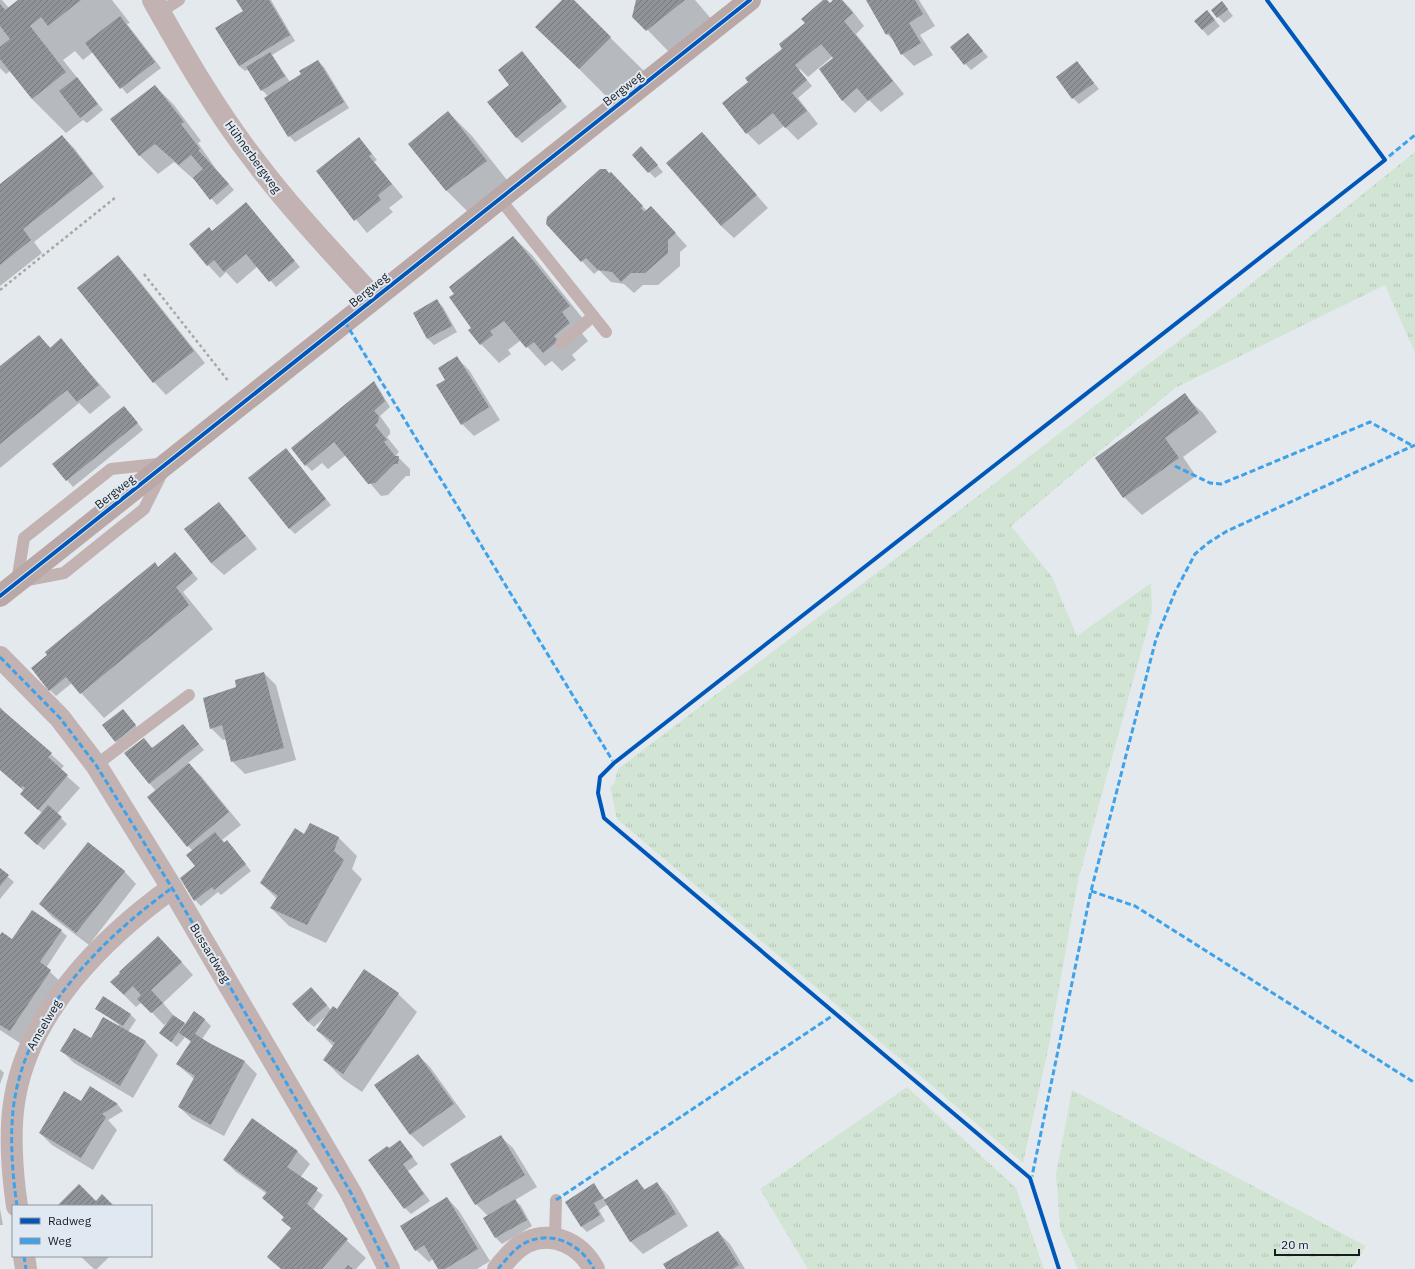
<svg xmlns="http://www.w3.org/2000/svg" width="1415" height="1269" font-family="'IBM Plex Sans',sans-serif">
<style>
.grass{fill:url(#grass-tufts)}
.shadow{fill:#0003}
.building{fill:url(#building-hatch)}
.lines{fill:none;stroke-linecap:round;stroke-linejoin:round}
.path{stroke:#aea4a6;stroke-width:2.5;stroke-dasharray:3 3;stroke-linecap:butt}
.lane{stroke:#c2b3b2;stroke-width:12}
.street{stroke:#c2b3b2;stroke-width:22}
.secondary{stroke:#baa8a7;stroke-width:22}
.quiet{stroke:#3da2ea;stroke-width:3;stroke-dasharray:6 3;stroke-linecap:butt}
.cycleway-casing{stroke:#e0e9f2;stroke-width:6}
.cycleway{stroke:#0057b8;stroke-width:4}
.labels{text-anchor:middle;stroke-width:4;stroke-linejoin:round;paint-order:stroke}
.street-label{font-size:12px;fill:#171a1e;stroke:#e0e9f2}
</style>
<defs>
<pattern id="grass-tufts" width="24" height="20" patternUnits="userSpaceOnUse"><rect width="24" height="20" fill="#d2e5d4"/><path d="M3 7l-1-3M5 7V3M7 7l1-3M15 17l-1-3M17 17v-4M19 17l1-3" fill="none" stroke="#b4c4b6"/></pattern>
<pattern id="building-hatch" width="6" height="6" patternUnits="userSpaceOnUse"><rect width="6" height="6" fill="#909397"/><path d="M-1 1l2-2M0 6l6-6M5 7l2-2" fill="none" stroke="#75777b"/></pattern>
</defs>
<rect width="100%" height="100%" fill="#e4e9ee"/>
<g class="grass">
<polygon points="1415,152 1415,353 1385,285 1175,388 1011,526 1052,577 1077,636 1151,583 1152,612 1078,881 1049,1045 1023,1163 617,819 610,787 614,784 618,769 986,490 1216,312"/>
<polygon points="907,1087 1017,1189 1018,1194 1044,1269 808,1269 760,1189"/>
<polygon points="1072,1090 1366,1246 1351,1269 1078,1269 1060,1228 1056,1174"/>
</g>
<g class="shadow">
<polygon points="0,0 2,0 9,8 20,0 112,0 130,23 127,24 161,68 127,94 93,52 83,60 75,51 63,60 103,110 87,123 83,120 66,133 32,99 10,71 6,74 0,68"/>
<polygon points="237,0 271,0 295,41 272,55 290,82 302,75 318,61 324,67 349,108 295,142 289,136 268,96 262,90 249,69 245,71 239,66 244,11"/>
<polygon points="563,0 572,0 644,71 613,103 571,61"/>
<polygon points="637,0 695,0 713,21 671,54 634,16"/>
<polygon points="825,0 830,4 835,0 842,0 851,9 864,26 856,34 904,94 881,112 869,100 855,113 843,101 821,69 834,58 833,56 808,77 800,69 799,70 812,86 798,98 818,124 798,140 784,126 759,145 747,133 750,83 806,23"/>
<polygon points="867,0 919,0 935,26 920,35 933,55 914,66 902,54 895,42 887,34"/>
<polygon points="1222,2 1233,16 1224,23 1212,10"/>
<polygon points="1207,11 1220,26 1208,36 1195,21"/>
<polygon points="968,34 988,57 971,70 951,48"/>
<polygon points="522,52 567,107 522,143 516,137"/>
<polygon points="1077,62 1099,89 1079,104 1073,98"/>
<polygon points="155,86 174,105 201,141 198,143 216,169 234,190 217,205 198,183 174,162 158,174 140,156 112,119"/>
<polygon points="448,112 472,136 511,185 471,215 447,191 410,144"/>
<polygon points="702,133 768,208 734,238 721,226"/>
<polygon points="62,136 74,148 104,187 34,242 42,253 0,286 0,185"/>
<polygon points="364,144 377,160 374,162 403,197 389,208 393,212 367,233 330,188"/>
<polygon points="647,154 663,172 655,178 633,155"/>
<polygon points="611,173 647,211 651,207 687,246 680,252 680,266 658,285 643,285 634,293 624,284 611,282 599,270 594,274 547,223"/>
<polygon points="246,204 300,267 276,287 258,266 237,284 226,272 220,278 208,265 212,232"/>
<polygon points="513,237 532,255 588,325 580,331 588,341 572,355 576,360 562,371 552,361 545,366 521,340 508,350 511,354 499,363 481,344 472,328"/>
<polygon points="118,257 130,269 205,363 166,395 154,382"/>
<polygon points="437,301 443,307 457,332 434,345 428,339 414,314"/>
<polygon points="39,336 51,348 61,340 111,397 90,414 79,403 0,468 0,368"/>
<polygon points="457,358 469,370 500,420 474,436 462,424 446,380"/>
<polygon points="374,383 379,389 390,407 380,416 390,430 390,434 387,437 399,452 396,455 410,469 410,476 406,476 388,495 381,496 346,455 328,469 322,463 312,471 306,465"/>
<polygon points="1184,395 1203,413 1217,432 1183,457 1196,476 1142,515 1124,497"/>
<polygon points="130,413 143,430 73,487 54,465"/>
<polygon points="291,455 331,505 295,534 289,528"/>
<polygon points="219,503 231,516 257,549 224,575 211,563 186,529"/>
<polygon points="181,560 198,579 183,592 213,629 104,718 72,683 56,696 50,690 155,564 159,568"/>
<polygon points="264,673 276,685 296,760 245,774 232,761 226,739 223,740 211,728 237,688"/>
<polygon points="0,707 6,714 64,766 60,770 80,788 57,814 67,824 44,850 31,839 42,813 34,806 24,791 0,770"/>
<polygon points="123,710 141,732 121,747 116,741"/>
<polygon points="188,731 204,750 188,763 201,776 241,825 222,840 232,847 251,871 221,895 218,892 201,906 195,900 196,866 193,851 188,846 156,791 149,783 144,739 153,749"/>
<polygon points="311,824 339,838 357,856 352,869 362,879 326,943 289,926 271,908 277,899 261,883 304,836"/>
<polygon points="0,870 14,882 0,899"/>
<polygon points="124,871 136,884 89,945 52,917 40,904"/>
<polygon points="61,931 67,936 46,968 68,989 29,1049 0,1030 0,937 13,940"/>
<polygon points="170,949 193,975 163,1003 174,1016 186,1025 194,1013 205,1020 211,1026 202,1039 244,1061 257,1074 224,1136 192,1119 179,1107 194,1079 177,1064 191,1042 185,1037 177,1047 161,1033 169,1021 164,1025 142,1002 136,1007 124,995"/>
<polygon points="365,971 398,994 417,1012 362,1092 343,1079 324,1060 334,1047 317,1030 325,1017 314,1027 308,1022 317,994 331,1010 337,1010"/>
<polygon points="96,1008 130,1014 136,1020 128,1032 146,1042 158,1055 133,1098 74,1063 62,1051 118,1026 119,1025"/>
<polygon points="418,1055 430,1067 466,1117 423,1147 411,1135"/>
<polygon points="0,1069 4,1073 0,1084"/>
<polygon points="90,1088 118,1105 123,1111 108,1120 117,1130 93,1170 52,1145 40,1133 85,1105"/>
<polygon points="253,1120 298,1152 310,1164 300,1178 323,1195 313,1210 366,1258 356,1269 281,1269 268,1257 292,1229 267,1194 236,1172 224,1160"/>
<polygon points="500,1136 513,1148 537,1187 515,1200 521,1206 532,1226 502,1244 496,1238 484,1218 488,1216 476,1204"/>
<polygon points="400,1141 418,1164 408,1171 430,1201 411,1214 405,1208 389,1149"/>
<polygon points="637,1181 646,1190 657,1183 669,1196 688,1226 643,1254 630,1241 608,1204 599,1210 605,1221 587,1232 581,1226 593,1184 606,1200"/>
<polygon points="447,1198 459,1211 490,1261 477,1269 439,1269 433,1259 429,1262 416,1250"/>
<polygon points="0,1209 3,1225 0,1225"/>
<polygon points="718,1232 730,1244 745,1269 667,1269"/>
<polygon points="80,1256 110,1256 97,1269 94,1269"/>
</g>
<g class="building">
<polygon points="18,0 81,0 48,26 41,17 30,26 66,72 32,99 0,59 0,47 10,39 0,26 0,4 5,10"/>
<polygon points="236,0 269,0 290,35 239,66 215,28 243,11"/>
<polygon points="562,0 574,0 611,37 579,69 535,27"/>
<polygon points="636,0 685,0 646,31 632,17"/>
<polygon points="823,0 827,0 830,3 833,0 842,0 853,13 844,21 893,81 868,101 857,88 842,101 819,69 833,58 821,44 795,65 807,80 792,93 807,111 785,128 773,113 746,134 722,103 748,82 745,78 782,49 779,44 805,23 801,19"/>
<polygon points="866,0 915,0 923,14 909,23 921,43 901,55 889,33 886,35"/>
<polygon points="1222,1 1228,9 1217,18 1211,10"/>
<polygon points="1207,10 1215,20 1202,30 1194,21"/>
<polygon points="120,16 155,62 120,89 85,43"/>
<polygon points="968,33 983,51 964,65 950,47"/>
<polygon points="522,51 562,101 516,138 487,102 509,85 498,70"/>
<polygon points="270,52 285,76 261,91 246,67"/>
<polygon points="318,60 344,102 288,137 264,98 301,74 299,71"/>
<polygon points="1077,61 1094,83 1072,99 1056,77"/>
<polygon points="77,77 98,104 80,118 59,91"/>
<polygon points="155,85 184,122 181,124 200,149 198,150 229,184 210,200 193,178 203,169 191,155 179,165 155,144 139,156 110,119"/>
<polygon points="448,111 487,161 446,191 408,144"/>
<polygon points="702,132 757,195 721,226 666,163"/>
<polygon points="62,135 93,174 23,229 31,240 0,265 0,184"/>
<polygon points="359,137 372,154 369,156 392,184 378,195 381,200 354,221 316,171"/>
<polygon points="641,146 658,165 648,173 632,155"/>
<polygon points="600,169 606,169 609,173 611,172 643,206 641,208 644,212 651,206 676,233 668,240 668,253 645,273 631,273 621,282 612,272 598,270 586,258 581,262 546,224 547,217"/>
<polygon points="246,202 295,261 269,282 246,254 224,272 214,260 207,266 189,244 209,227 212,231"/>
<polygon points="513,236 570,306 562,312 570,323 554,336 558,341 543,353 534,342 526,348 504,321 490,331 493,335 480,345 468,330 471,328 449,297 454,294 449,287"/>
<polygon points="118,255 194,351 153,383 77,288"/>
<polygon points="437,299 452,326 427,339 413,313"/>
<polygon points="39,335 50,348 61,338 99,385 77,402 67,390 0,444 0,366"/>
<polygon points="457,356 489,407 461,425 436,385 445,380 438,368"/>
<polygon points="374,381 385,401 374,411 379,416 378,422 375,425 387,440 384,442 395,456 399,456 398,464 394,464 375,483 368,484 334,442 305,466 291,448"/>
<polygon points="1185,393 1199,413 1165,438 1179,458 1123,498 1095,458"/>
<polygon points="124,406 138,423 66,481 52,464"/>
<polygon points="286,448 326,499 289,529 248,478"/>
<polygon points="219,502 246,536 211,563 184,529"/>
<polygon points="175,552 193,573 176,587 189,605 80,694 66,677 49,691 31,668 47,655 45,652 155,562 158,567"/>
<polygon points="264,672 284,748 231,762 222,725 210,729 203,698 236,687 235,680"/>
<polygon points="0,708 52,753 48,757 68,775 38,810 20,794 25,788 23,786 21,788 0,770"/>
<polygon points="123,709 136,725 115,742 102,725"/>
<polygon points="183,724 199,744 149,784 124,753 144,738 152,748"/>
<polygon points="189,763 229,812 187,847 147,797"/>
<polygon points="48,805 62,817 37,845 24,833"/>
<polygon points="310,823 339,837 334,851 344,860 307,925 270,908 278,896 260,883 295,828 304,834"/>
<polygon points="215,832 224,843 227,840 246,864 214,890 212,887 194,901 180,878 195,866 186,855"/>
<polygon points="88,842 125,871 76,933 39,904"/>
<polygon points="0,868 9,875 0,886"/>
<polygon points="32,910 62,930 40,962 51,970 10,1031 0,1025 0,935 2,932 12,939"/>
<polygon points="158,936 182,962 151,990 163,1003 151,1013 137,999 141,995 133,986 124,995 110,982 120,973 119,972"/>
<polygon points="364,969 399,993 343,1074 323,1060 335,1043 316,1030 333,1006 337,1009"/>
<polygon points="311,987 327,1005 308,1022 292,1004"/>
<polygon points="103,996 131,1014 123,1026 95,1009"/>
<polygon points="194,1011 205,1019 195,1034 211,1044 245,1061 211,1125 178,1107 195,1076 176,1064 191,1041 179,1033"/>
<polygon points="173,1015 185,1023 171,1042 159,1033"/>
<polygon points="103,1017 146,1041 120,1086 60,1051 74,1028 91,1038"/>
<polygon points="418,1054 454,1104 410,1135 374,1085"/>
<polygon points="90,1086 118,1104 102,1114 106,1117 81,1158 39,1133 64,1091 81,1101"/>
<polygon points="252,1118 298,1151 287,1167 318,1188 307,1204 348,1239 322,1269 281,1269 267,1257 291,1228 281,1220 284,1217 262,1198 267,1192 223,1160"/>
<polygon points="501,1135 525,1175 475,1205 450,1164"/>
<polygon points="400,1140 413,1157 403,1164 424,1194 404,1209 368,1160 387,1146 389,1148"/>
<polygon points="637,1179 644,1190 657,1182 676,1214 630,1242 604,1200"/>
<polygon points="594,1183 603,1198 594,1203 600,1215 581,1227 565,1202"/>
<polygon points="79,1184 96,1201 102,1194 114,1206 57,1206"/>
<polygon points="447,1197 478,1249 445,1269 438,1269 424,1245 415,1251 400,1226"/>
<polygon points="515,1199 527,1220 495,1238 483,1218"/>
<polygon points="718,1231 739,1265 733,1269 666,1269 663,1264"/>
<polygon points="348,1265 353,1269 345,1269"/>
</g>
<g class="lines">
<g class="path">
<polyline points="144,274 229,382"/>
<polyline points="0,290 116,197"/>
</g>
<g class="lane">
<polyline points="160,12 179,0"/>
<polyline points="500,199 606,332"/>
<polyline points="561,344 593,316"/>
<polygon points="167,463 144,509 110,536 64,573 17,582 24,538 111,469"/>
<polyline points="96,765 189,695"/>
<polyline points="555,1238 556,1200"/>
</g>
<g class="street">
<path d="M153,0C184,55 216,111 255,161C291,209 333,253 374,298"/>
<polyline points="0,657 60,718 96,765 172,888 351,1193 389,1269"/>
<path d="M17,1206C12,1173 9,1129 15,1097C30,1010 103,938 172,888"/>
<polyline points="24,1256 26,1269"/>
<path d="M498,1269C506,1260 515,1247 527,1242C554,1230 581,1245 594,1269"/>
</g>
<polyline class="secondary" points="0,596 750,0"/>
<g class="quiet">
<polyline points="1382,162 1415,135"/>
<polyline points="345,322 614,763"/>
<polyline points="1175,466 1210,483 1221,484 1370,422 1413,446"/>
<polyline points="0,657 60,718 96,765 172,888 351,1193 389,1269"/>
<polyline points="1091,891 1135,906 1415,1083"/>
<polyline points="1031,1181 1091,891 1156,639 1175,592 1195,554 1208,543 1227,531 1415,445"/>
<polyline points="556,1200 835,1014"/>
<path d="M17,1206C12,1173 9,1129 15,1097C30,1010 103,938 172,888"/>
<polyline points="24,1256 26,1269"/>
<path d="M498,1269C506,1260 515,1247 527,1242C554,1230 581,1245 594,1269"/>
</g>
<defs>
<g id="cycleway">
<polyline points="0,596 750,0"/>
<path d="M1059,1269L1030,1178L604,818L598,793L600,777L614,763C872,563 1127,360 1385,160L1267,0"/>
</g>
</defs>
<use href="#cycleway" class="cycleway-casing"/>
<use href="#cycleway" class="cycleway"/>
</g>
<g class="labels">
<g class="street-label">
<text transform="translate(623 89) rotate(-38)" y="4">Bergweg</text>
<text transform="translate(253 157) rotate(54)" y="4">Hühnerbergweg</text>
<text transform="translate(369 290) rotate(-39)" y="4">Bergweg</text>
<text transform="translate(115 492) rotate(-38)" y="4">Bergweg</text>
<text transform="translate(210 953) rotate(59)" y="4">Bussardweg</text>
<text transform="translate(44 1025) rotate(-60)" y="4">Amselweg</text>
</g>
</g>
<rect x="12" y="1205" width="140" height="52" fill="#e0e9f2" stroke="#90969d"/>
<rect x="20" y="1218" width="20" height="6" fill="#0057b8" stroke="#90969d"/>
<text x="48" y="1225" font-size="12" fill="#171a1e">Radweg</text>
<rect x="20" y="1238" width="20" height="6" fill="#3da2ea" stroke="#90969d"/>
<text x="48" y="1245" font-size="12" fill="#171a1e">Weg</text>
<path d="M1275 1249v6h84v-6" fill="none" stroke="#171a1e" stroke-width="2"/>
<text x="1281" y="1249" font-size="12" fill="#171a1e" stroke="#e0e9f2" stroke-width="3" paint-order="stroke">20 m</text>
</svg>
